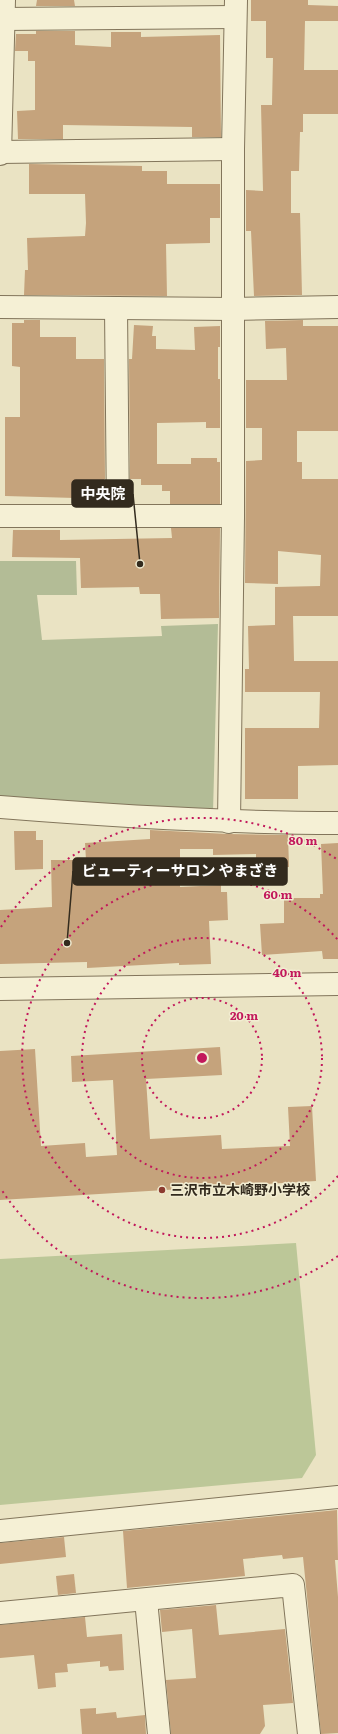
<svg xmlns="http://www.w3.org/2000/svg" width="338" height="1734" font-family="Literata,'Noto Sans JP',serif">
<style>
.green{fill:#bcc798}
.cemetery{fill:#b3bc96}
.building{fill:#c5a37c}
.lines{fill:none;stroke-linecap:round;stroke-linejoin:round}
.minor-casing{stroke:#82755b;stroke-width:24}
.tertiary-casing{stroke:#82755b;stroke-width:24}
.minor{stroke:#f5f0d5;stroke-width:22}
.tertiary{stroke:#f5f0d5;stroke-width:22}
.ring{fill:none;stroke:#c2185b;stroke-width:2;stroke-dasharray:2 4}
.poi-dot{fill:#8c3b30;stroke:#f2edd2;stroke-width:1.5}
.labels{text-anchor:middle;stroke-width:3;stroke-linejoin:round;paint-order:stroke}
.poi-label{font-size:14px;font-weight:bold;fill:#332b1e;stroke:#f2edd2;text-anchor:start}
.centre{fill:#c2185b;stroke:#f2edd2;stroke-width:2}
.ring-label{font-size:12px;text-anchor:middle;font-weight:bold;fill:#c2185b;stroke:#f2edd2;stroke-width:3;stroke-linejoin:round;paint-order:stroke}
.leader{fill:none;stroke:#332b1e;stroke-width:1.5}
.callout-dot{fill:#332b1e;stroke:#f2edd2;stroke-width:1.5}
.callout{fill:#332b1e;stroke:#332b1e;stroke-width:1.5}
.callout-label{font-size:15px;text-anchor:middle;font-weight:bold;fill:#fff}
</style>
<rect width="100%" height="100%" fill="#eae3c3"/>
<polygon class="green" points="296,1243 316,1455 302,1478 0,1505 0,1259"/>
<polygon class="cemetery" points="0,561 76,561 77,595 37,595 42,640 162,636 161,626 218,624 213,812 0,797"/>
<g class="building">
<polygon points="37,0 74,0 75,6 36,6"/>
<polygon points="251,0 308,0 308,5 338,6 338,21 305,21 304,70 338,70 338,114 303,114 303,132 300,132 299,171 291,171 291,213 300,213 302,295 254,296 251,231 246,231 246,190 263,191 261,105 272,105 273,58 266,58 266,21 251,21"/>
<polygon points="36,31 75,31 75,45 111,47 111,32 141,32 141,37 220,35 221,137 192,137 192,127 63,125 63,139 18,139 17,111 35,110 35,61 28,61 28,51 15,51 16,34 36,34"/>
<polygon points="29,164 142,166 142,171 167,171 167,184 220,184 220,218 210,218 210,243 166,244 167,296 24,295 25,270 28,270 27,238 85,236 86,223 85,194 29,194"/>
<polygon points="24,320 40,320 40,337 76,337 76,359 104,359 105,479 104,479 103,495 75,493 75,498 5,496 5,417 20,417 20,367 12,366 12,323 24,323"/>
<polygon points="303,320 303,326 338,326 338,431 297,431 297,462 302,462 302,479 338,479 338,616 293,616 294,661 338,661 338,765 298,766 298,799 245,799 245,728 319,728 320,692 245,692 245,669 249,669 248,626 275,625 275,587 320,586 321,555 278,551 278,584 245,583 246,461 262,460 262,428 246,428 246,380 287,380 286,348 266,349 265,321"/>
<polygon points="134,325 153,326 152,336 156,336 156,349 195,350 194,327 220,326 220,347 218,347 218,379 220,379 220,428 206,428 206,422 157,423 157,464 191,464 191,458 217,458 217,462 220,462 220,504 170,504 170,491 162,491 162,485 141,485 141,479 130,479 129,359 132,359"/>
<polygon points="171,528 220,528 219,618 161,619 160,594 140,594 139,587 81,588 80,558 12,557 13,530 60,530 60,540 172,538"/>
<polygon points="150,830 228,834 288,835 289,867 273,867 272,858 256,858 256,854 213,855 213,849 180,849 180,887 221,885 221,892 227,892 228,920 209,921 211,964 179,965 179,963 87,968 87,962 0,964 0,910 52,907 51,860 86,860 85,843 150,839"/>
<polygon points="14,831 36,831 36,840 43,840 43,869 15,870"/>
<polygon points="338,843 338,959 323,959 322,951 262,955 260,924 284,923 284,898 320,898 320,894 323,894 321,844"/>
<polygon points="220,1047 222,1075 146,1079 150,1139 221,1135 222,1149 290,1146 288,1107 312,1106 316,1181 0,1200 0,1051 35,1049 41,1146 85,1143 86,1157 117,1155 113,1080 72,1082 71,1056"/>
<polygon points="337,1510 338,1560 335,1560 338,1597 338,1733 321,1734 303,1557 283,1559 282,1555 243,1559 245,1576 127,1588 123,1531"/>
<polygon points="64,1537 66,1557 0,1564 0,1543"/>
<polygon points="74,1574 76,1593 58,1595 56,1576"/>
<polygon points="216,1605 219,1635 285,1629 293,1703 263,1705 265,1726 260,1734 171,1734 166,1680 196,1678 192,1629 162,1632 160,1610"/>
<polygon points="85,1617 87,1637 122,1634 124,1670 109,1671 108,1666 100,1667 100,1661 67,1664 68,1672 55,1673 56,1687 38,1689 34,1655 0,1658 0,1625"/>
<polygon points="96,1708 96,1714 116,1712 117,1718 145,1715 146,1734 82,1734 80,1709"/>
</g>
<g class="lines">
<defs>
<g id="minor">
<polyline points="3,19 235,17"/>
<polyline points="0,152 233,149"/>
<polyline points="0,154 4,0"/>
<polyline points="0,307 233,309 338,307"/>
<polyline points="116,308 118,516"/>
<polyline points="0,516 233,516"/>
<path d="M0,807C113,816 225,823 338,823"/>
<polyline points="229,822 233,516 233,149 236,0"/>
<polyline points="0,1531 338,1497"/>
<polyline points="146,1600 159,1734"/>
<polyline points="0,1613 293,1585 309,1734"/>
</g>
<polyline id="tertiary" points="0,989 338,984"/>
</defs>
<use href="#minor" class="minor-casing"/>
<use href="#tertiary" class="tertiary-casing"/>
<use href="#minor" class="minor"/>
<use href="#tertiary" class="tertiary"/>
</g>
<g class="ring">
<circle cx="202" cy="1058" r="60"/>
<circle cx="202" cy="1058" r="120"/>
<path d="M338 1176A180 180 0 1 1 338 940"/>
<path d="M338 1256A240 240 0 0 1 1 1189M1 927A240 240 0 0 1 338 860"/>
</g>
<circle class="poi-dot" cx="162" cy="1190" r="4"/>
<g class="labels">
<g class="poi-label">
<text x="170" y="1195">三沢市立木崎野小学校</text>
</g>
</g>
<circle cx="202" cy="1058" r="6" class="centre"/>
<g class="ring-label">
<text x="303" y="845">80 m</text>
<text x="278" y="899">60 m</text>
<text x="287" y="977">40 m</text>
<text x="244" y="1020">20 m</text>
</g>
<path class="leader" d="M140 564L133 494M67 943L73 871"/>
<g class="callout-dot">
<circle cx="140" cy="564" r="4"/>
<circle cx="67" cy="943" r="4"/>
</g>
<g class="callout">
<rect x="72" y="480" width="61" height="27" rx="4"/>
<rect x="73" y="858" width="214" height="27" rx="4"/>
</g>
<g class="callout-label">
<text x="103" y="499">中央院</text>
<text x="180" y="876">ビューティーサロン やまざき</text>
</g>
</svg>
